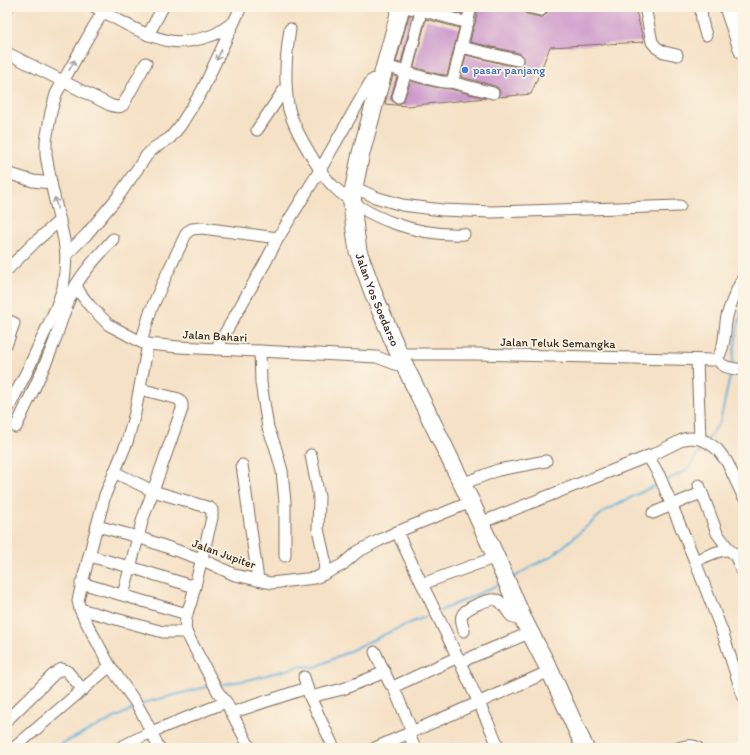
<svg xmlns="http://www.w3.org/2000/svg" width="750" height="755" font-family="Itim,sans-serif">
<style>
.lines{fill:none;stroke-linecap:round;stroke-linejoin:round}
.stream{stroke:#61b0db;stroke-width:2}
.building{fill:#c9c}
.minor-casing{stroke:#7c6a59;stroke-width:13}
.highway-casing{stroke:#7c6a59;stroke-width:19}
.minor{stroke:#fff;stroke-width:11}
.highway{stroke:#fff;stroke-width:17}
.oneway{stroke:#a79f9a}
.shop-dot{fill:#3f7fe0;stroke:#fcf5e5;stroke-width:1.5}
.labels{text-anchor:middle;stroke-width:3.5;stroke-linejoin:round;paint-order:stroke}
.shop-label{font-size:12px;fill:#366cbe;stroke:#fcf5e5;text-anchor:start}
.street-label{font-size:12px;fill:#3b2a1e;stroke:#fcf5e5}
</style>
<rect width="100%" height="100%" fill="#fcf5e5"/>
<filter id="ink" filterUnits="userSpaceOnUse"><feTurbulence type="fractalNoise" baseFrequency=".025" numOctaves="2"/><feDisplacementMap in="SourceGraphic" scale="8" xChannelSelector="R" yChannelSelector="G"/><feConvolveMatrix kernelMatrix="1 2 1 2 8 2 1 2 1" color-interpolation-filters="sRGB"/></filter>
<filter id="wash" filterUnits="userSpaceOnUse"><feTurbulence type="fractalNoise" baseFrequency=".012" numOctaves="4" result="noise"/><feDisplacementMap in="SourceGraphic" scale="16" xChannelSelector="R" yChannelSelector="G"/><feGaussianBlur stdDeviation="0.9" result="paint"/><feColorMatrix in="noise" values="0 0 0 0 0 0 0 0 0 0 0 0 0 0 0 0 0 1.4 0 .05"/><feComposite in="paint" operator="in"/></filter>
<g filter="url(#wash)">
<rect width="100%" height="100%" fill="#f5e1c6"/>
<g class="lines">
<g class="stream">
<polyline points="732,364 738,326 743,306"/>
<polyline points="708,439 720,422 731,372"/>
<polyline points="665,481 686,471 692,463 704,445"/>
<polyline points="513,578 532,566 552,556 606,510 658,484"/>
<polyline points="440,611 500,584"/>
<polyline points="218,685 248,680 301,666 316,667 396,629 432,614"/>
<polyline points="141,705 147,702 210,686"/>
<polyline points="53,748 135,708"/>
</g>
</g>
<g id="blocks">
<g class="building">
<polygon points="436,7 464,7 462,14"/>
<polygon points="478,7 521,7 523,12 526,14 540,17 543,17 546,14 548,11 547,7 635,7 644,42 550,47 531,94 498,97 500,94 500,91 498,88 495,86 461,77 466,55 516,67 519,67 522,65 524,62 524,58 522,55 519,53 470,42 473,28 475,24"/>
<polygon points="409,15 413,16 401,63 396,62"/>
<polygon points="426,19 459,28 447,75 437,74 414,67"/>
<polygon points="393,75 397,77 391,98 393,101 396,104 400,104 402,102 404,99 411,81 434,87 450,89 486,98 407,106 385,104"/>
</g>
</g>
</g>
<g filter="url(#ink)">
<use href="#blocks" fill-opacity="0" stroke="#7c6a59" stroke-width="1"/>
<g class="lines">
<defs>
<g id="minor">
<path d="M95,7C119,20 143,36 170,41C182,43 199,40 210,36C218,34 226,27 234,22"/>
<polyline points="405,7 421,10 468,23"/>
<polyline points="528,7 541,10"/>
<polyline points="645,7 652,42 657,48 664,52 677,55"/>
<path d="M702,7C700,17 703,25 706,35"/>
<polyline points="7,8 8,7"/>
<path d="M290,29C286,54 284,79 288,105C291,121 300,137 309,152C316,164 323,176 333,186C367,219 417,236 464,234"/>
<polyline points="148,35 163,7"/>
<polyline points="461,47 517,60"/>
<path d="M7,53L110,105C115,107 119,108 123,105L146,63"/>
<polyline points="385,66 406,72 422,7"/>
<polyline points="451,82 493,93"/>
<path d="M398,97L406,72C416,75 442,84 451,82L454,76L471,7"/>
<polyline points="257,130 286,87"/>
<polyline points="7,173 33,181 51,183"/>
<polyline points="354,187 375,197 402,205 442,210 492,212 680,206"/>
<polyline points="66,255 86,235 117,198 147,155 154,148 170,138 180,126 202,91 241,7"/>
<polyline points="7,270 34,243 60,220"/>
<polyline points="76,285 80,293 90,306 109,325 141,342 148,344 179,347 377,357 406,368"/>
<polyline points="7,320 14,323 7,343"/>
<polyline points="141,342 151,310 164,280 187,232 192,229 202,228 278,238"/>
<polyline points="148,344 135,413 127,442 105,495 82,583 78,601 80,609 84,618 110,666 136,703 144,717 159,748"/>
<path d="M216,349L265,263L278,238L320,170L371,81C375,78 377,78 381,80"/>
<polyline points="260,351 261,383 268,428 275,446 282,471 285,502 285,556"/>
<polyline points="399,354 477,354 712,360 717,359"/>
<path d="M717,359C726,346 724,330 727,316C731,302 736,291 743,278"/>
<path d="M717,359C723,369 733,368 743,370"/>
<polyline points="697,360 700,439"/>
<polyline points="7,411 29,367 56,308 63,288 65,272 66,255 64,240 51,183 46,155 46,141 51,112 56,94 93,28 106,7"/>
<path d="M16,427C29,399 43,371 54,343C61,323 66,303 76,285C86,268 100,254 113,239"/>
<polyline points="311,455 319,497 318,529 325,560 324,574"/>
<polyline points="648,456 659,475 667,494 695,561 722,631 743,696"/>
<polyline points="242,465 258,580"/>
<path d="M114,472L153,491L210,508L212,510V518L191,602C187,612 184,621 186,632L218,692L226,702L250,748"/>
<polyline points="462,484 498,470 546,461"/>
<polyline points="699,485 717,533 730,551"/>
<polyline points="653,513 701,493"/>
<polyline points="480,523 654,454 684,439 690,438 700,439 707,442 717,449 727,462 743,496"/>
<polyline points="97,526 138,537 201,559 235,575 271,583 315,578 324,574 342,565 357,552 380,540 397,532 471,502"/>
<path d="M397,532C431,604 468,675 499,748"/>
<polyline points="89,556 130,567 195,587"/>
<path d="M695,561C703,558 727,545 733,553C738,559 740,567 743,574"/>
<polyline points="81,583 187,614"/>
<polyline points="422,584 496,557"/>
<polyline points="123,595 143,518 153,491 182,409 182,404 179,399 140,389"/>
<polyline points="80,609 163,632 186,632"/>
<path d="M464,631C463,627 460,620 462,616C464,608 489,598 497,600C506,603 507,617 517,619C519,620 521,619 523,619"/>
<polyline points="375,652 390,684 393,686 395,686 458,657"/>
<polyline points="460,662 529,633"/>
<polyline points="304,677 310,697 334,748"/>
<polyline points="393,686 412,731"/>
<polyline points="310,697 343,689 385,672"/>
<polyline points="231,713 307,688"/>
<polyline points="7,720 53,675 58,671 62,669 67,671 83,690"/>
<polyline points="408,733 415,748"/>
<polyline points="14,748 110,666"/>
<polyline points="119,748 151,732 226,702"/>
<polyline points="375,748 550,671"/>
<path d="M678,748C685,746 692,744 698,748"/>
</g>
<g id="highway">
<path id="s1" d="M401,7L361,153L354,187L352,202L355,230L358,251L374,295L399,354L471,502L504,575L523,619L550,671L585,748"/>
<polyline points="728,7 743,51"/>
</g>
</defs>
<use href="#minor" class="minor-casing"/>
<use href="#highway" class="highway-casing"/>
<use href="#minor" class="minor"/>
<use href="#highway" class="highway"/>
</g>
<defs><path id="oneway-shaft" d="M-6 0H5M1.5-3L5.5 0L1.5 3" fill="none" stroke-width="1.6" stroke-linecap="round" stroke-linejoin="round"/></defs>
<g class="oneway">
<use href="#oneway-shaft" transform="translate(219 55) rotate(115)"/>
<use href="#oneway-shaft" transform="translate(72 65) rotate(-61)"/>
<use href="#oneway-shaft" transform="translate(56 203) rotate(-103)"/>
</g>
</g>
<circle class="shop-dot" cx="465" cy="70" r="4"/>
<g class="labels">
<g class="shop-label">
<text x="473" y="74">pasar panjang</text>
</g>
<g class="street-label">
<text dy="4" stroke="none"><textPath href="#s1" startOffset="303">Jalan Yos Soedarso</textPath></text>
<text transform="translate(215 336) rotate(3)" y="4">Jalan Bahari</text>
<text transform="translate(558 343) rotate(1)" y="4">Jalan Teluk Semangka</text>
<text transform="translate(224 554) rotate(20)" y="4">Jalan Jupiter</text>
</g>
</g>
<rect width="750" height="755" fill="none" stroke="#fcf5e5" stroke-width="24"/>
</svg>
